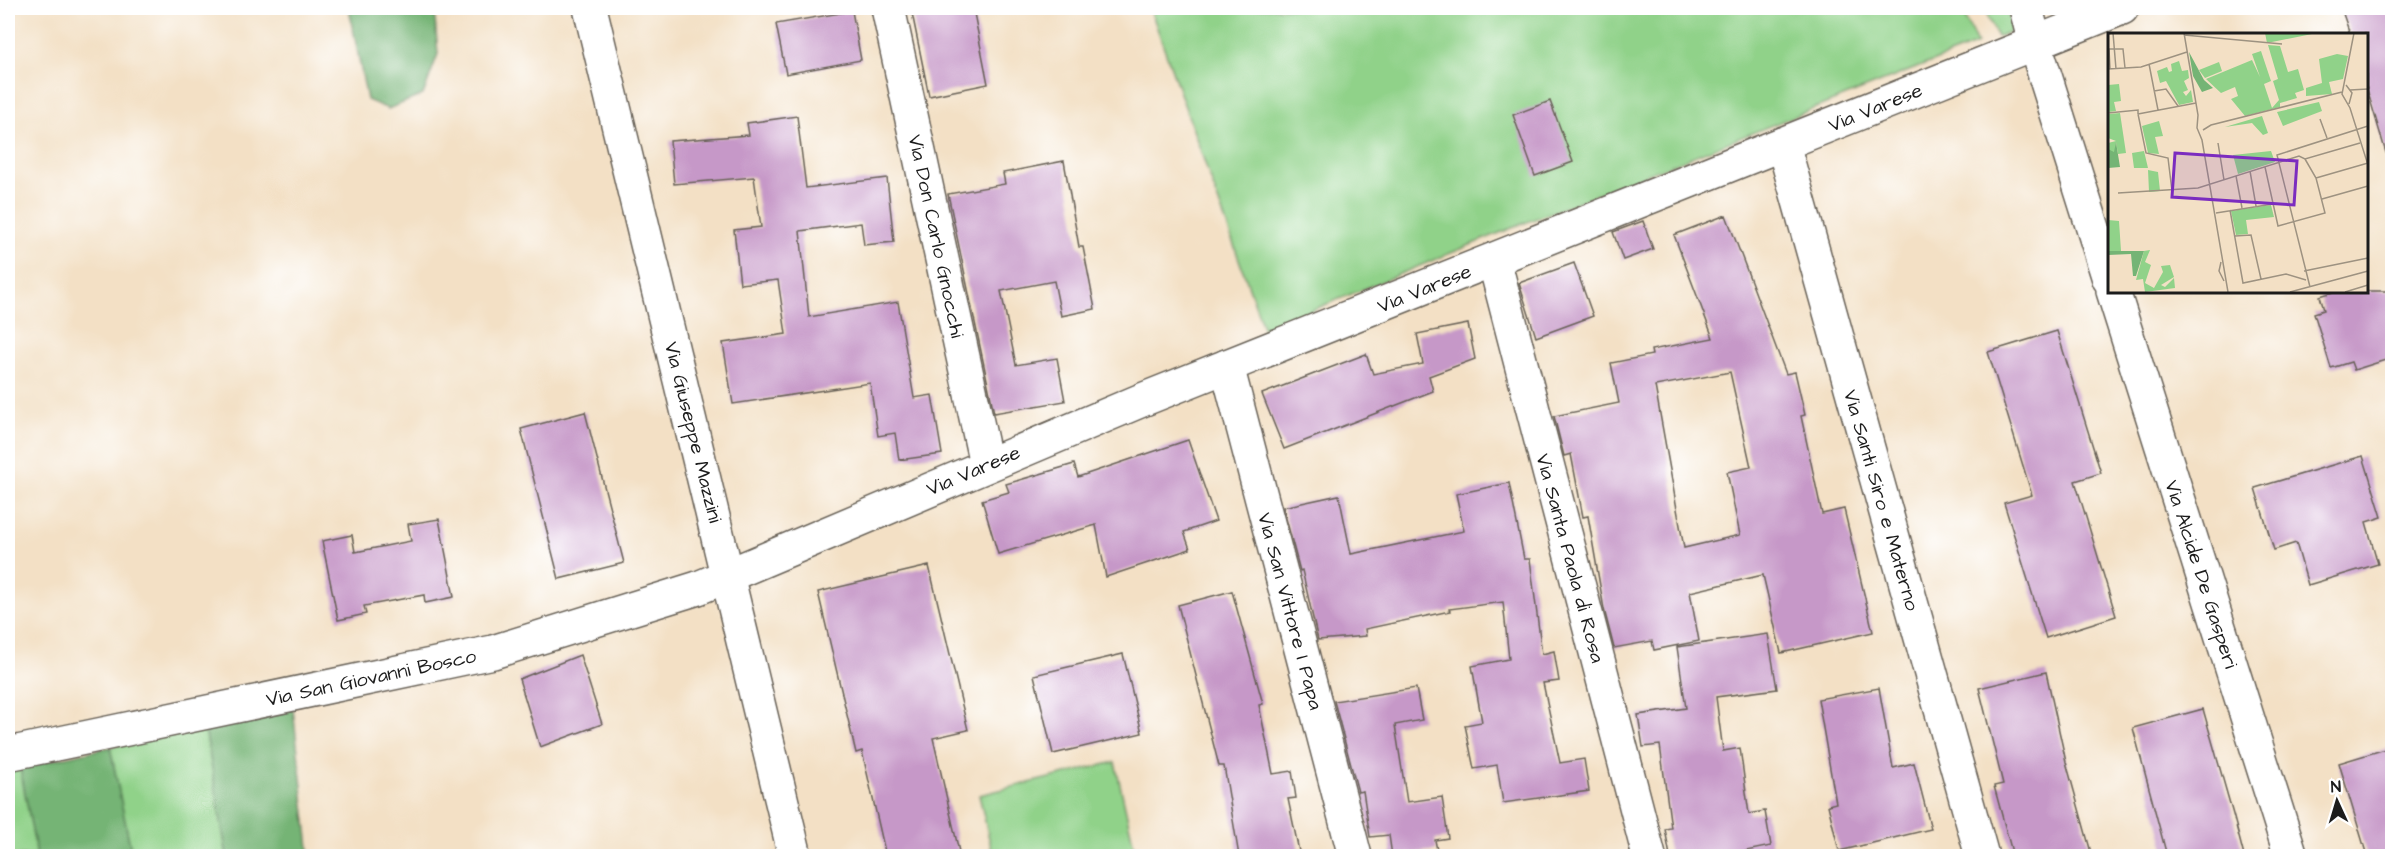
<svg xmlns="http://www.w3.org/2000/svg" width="2400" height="864" font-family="'Architects Daughter',sans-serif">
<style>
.green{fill:#90d289;stroke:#567752;stroke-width:1.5}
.forest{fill:#74b475;stroke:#486848;stroke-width:1.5}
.building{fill:#c698c8;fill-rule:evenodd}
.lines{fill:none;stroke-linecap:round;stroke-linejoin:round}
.minor-casing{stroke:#676157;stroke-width:36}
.tertiary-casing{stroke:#676157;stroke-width:36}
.minor{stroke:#fff;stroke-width:33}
.tertiary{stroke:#fff;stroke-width:33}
.labels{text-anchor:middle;stroke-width:4.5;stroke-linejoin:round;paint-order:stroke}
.street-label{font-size:20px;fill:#1c1c1c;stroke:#fff}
.inset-road{fill:none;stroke:#9d9281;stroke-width:1.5}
.view{fill:#7b2cbf;fill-opacity:0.15;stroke:#7b2cbf;stroke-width:3}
.inset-edge{fill:none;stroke:#1c1c1c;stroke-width:3}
</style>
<rect width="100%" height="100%" fill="#fff"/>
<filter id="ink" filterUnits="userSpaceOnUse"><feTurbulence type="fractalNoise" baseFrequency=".0167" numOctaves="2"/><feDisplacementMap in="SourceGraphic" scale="12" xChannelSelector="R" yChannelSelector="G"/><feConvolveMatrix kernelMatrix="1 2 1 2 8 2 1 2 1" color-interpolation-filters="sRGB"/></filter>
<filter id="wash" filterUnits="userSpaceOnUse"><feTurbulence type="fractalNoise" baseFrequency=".008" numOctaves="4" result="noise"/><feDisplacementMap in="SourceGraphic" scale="24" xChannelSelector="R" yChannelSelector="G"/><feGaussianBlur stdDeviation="1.35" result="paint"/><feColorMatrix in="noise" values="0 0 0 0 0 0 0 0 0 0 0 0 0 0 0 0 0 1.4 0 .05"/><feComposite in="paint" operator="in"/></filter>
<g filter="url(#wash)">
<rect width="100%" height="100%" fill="#f3e0c5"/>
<g class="green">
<polygon points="1150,8 1961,8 1977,44 1502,232 1264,330"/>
<polygon points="1984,8 2007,8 2012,31 1997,37"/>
<polygon points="205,728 227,856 132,856 110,747"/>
<polygon points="1115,762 1136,856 993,856 979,795"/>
<polygon points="20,767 37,856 8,856 8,769"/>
</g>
<g class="forest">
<polygon points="349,8 434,8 438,54 423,95 388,109 367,100"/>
<polygon points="293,709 310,856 227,856 205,728"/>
<polygon points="110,747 132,856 37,856 20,767"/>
</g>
<g id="blocks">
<g class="building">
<polygon points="911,8 973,8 988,84 929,96"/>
<polygon points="2341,8 2392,8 2392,152 2386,153 2366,86 2366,34 2350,34"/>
<polygon points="852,11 861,60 786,74 776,24"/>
<polygon points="1550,101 1573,162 1535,176 1513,115"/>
<polygon points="797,116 806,188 887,178 894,242 864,245 861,223 800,231 809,317 898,302 914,398 932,395 942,454 899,460 895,433 878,436 870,383 733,404 723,343 786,334 778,280 740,284 734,230 761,227 754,177 674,184 670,141 749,135 747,123"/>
<polygon points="1064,161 1079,247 1083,247 1095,309 1061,316 1054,281 1001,291 1016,365 1057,358 1065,401 994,413 948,194 1005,184 1003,173"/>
<path d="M1726,215L1786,374L1795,372L1805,415L1801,416L1822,514L1844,509L1873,632L1781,653L1763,575L1690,592L1699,641L1654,650L1652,641L1614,648L1604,609L1588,516L1583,517L1571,454L1564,456L1554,416L1619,403L1611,363L1652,355L1651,350L1713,338L1674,235ZM1730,372L1751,467L1727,472L1740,535L1684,548L1655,386Z"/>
<polygon points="1643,221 1653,249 1623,260 1613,232"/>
<polygon points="1574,263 1593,316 1536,337 1519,283"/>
<polygon points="2336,291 2392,291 2392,358 2354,370 2351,362 2331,368 2314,313 2324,310 2320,296"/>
<polygon points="1468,324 1475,359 1429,376 1433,391 1284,449 1262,394 1366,354 1373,374 1423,364 1417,334"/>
<polygon points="2057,331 2101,473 2075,481 2116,616 2046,638 2004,503 2032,495 1988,352"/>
<polygon points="585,412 624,563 559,579 521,429"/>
<polygon points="1188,440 1216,521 1184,532 1190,549 1106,577 1096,525 998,554 982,500 1009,492 1006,484 1074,464 1078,477"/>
<polygon points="2363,456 2382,517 2366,522 2378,564 2308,585 2296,543 2274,550 2255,488"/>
<polygon points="1509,483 1524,559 1530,559 1542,654 1554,651 1559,681 1543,683 1560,763 1584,759 1589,791 1503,803 1497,765 1474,769 1465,725 1482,722 1472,666 1509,659 1503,602 1449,609 1450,611 1365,629 1366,636 1318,640 1302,570 1300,571 1283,507 1339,495 1351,554 1464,531 1456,494"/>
<polygon points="439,519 454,597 425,603 424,595 364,606 366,614 338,620 322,541 352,535 355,552 411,541 408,524"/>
<polygon points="929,566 968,730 933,738 960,856 886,856 862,751 856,753 818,592"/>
<polygon points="1232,591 1263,704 1259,705 1273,774 1292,771 1296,798 1288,799 1300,856 1239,856 1224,766 1219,766 1178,605"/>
<polygon points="1768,634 1777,689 1716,697 1723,751 1740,748 1749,814 1765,811 1771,846 1746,851 1747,856 1670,856 1665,829 1671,828 1660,745 1643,747 1638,715 1686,708 1677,647"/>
<polygon points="1123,654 1142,733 1053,754 1034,675"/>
<polygon points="580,655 602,724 540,747 519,679"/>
<polygon points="2046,672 2066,762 2092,856 2013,856 1994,786 2003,784 1979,688"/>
<polygon points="1416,688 1422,720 1395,725 1407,802 1442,797 1448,838 1435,840 1437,850 1392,856 1389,835 1370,837 1363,791 1358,792 1334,701"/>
<polygon points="1879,688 1893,768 1914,763 1931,829 1839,851 1828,805 1836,803 1818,699"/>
<polygon points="2203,709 2234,818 2244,856 2167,856 2133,728"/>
<polygon points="2392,747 2392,856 2367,856 2339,763"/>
</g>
</g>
</g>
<g filter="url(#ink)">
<use href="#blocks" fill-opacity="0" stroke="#676157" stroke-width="1.5"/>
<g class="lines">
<defs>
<g id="minor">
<polyline points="888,8 986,464"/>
<polyline points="2026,8 2035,44 2109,279"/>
<polyline points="1783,144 1982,856"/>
<polyline points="1494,260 1649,856"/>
<polyline points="2113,291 2291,856"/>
<polyline points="1227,366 1355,856"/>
<polyline points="8,754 493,652 698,588 1142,400 2122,8"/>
</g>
<polyline id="tertiary" points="590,8 795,856"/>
</defs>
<use href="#minor" class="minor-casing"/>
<use href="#tertiary" class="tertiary-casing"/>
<use href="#minor" class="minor"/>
<use href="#tertiary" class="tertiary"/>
</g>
</g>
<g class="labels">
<g class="street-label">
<text transform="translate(1875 107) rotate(-22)" y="7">Via Varese</text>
<text transform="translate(937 236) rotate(78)" y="7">Via Don Carlo Gnocchi</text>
<text transform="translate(1424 288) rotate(-22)" y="7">Via Varese</text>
<text transform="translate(694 432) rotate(76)" y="7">Via Giuseppe Mazzini</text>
<text transform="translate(973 470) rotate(-23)" y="7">Via Varese</text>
<text transform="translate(1882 500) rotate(74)" y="7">Via Santi Siro e Materno</text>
<text transform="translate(1571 558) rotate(75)" y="7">Via Santa Paola di Rosa</text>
<text transform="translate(2202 574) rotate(72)" y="7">Via Alcide De Gasperi</text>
<text transform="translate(1291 611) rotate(75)" y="7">Via San Vittore I Papa</text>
<text transform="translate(371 677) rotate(-12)" y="7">Via San Giovanni Bosco</text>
</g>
</g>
<g transform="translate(2108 33)">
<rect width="260" height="260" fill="#f3e0c5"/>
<path d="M157,0H209L159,10ZM160,12L172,13L180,39L190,36L196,57L187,60L189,65L172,70V74L137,83L123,66L130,63L127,54L113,60L98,46L144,27L152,44L144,21L153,18L163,48L156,51L164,75L171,67L165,48L170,46ZM229,21L240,23L235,46L221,49L224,61L198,63V55L214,50L211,26ZM71,28L74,38L80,37L81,45L76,48L80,57L75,59L78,63L83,57L85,69L71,72L58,48L52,50L49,38L59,34L61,39L64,38L63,31ZM111,29L114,38L97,45L91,37ZM11,51L13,68L6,69L8,78L1,79L0,52ZM211,69L214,78L175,93L169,79ZM12,80L18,120L10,121L8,109L7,120L1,119L0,110L8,108L0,105V81ZM154,83L160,100L155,102L144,90L117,94ZM51,88L55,103L47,104L51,121L40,120L34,93ZM36,118L40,135H26L24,120ZM163,118L167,129L130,141L125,122ZM40,137L50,139L52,158L41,159ZM163,172L166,184L138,187L140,201L128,202L123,178ZM0,187L11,188L13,218H0ZM42,217L37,229L43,232L37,250L46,255L55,239L53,233L62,232L66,244L53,252L57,254L66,245L67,255L37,259L35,246L28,247L36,218Z" fill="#90d289"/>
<path d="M81,19L96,47L105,55L94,59L85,43ZM8,109L12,134L0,135V116L6,119ZM0,218H36L28,243H25L23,221L0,222Z" fill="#74b475"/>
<path class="inset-road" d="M76,0L90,82L89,95L94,107L120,259M246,0L234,61L242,75L260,132M0,1L5,0L8,36M76,2L174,11M0,16H15L17,35M1,16L2,36M41,31L50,77M0,36L33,34L79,19M238,52L244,60L241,71M242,57L260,56M46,58L58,56L70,73M0,80L30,77V81M30,81L38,120L60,125L64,158M30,81L88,70M212,86L219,105M95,97L103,92L234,59M110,110L116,147M157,134L170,193L217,180L208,145L197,126M142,138L148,173M128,143L134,175M208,145L260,130M10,160L90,155L191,123L197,126L252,110M214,166L260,153M122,177L135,250L178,241L198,247M108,180L165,171M127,203L143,202L153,246M113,229L111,238L116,248M196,238L260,225M202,254L169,122L260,93M182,259L260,238M237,259L260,252"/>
<path class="view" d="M67,120L189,128L186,172L64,164Z"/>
<rect width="260" height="260" class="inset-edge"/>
</g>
<rect width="2400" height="864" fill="none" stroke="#fff" stroke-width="30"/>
<g transform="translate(2337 801) rotate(356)" stroke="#ffffff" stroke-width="4.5" paint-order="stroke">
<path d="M0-4.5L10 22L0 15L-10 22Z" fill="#1c1c1c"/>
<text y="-9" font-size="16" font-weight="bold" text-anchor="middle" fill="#1c1c1c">N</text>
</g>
</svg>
